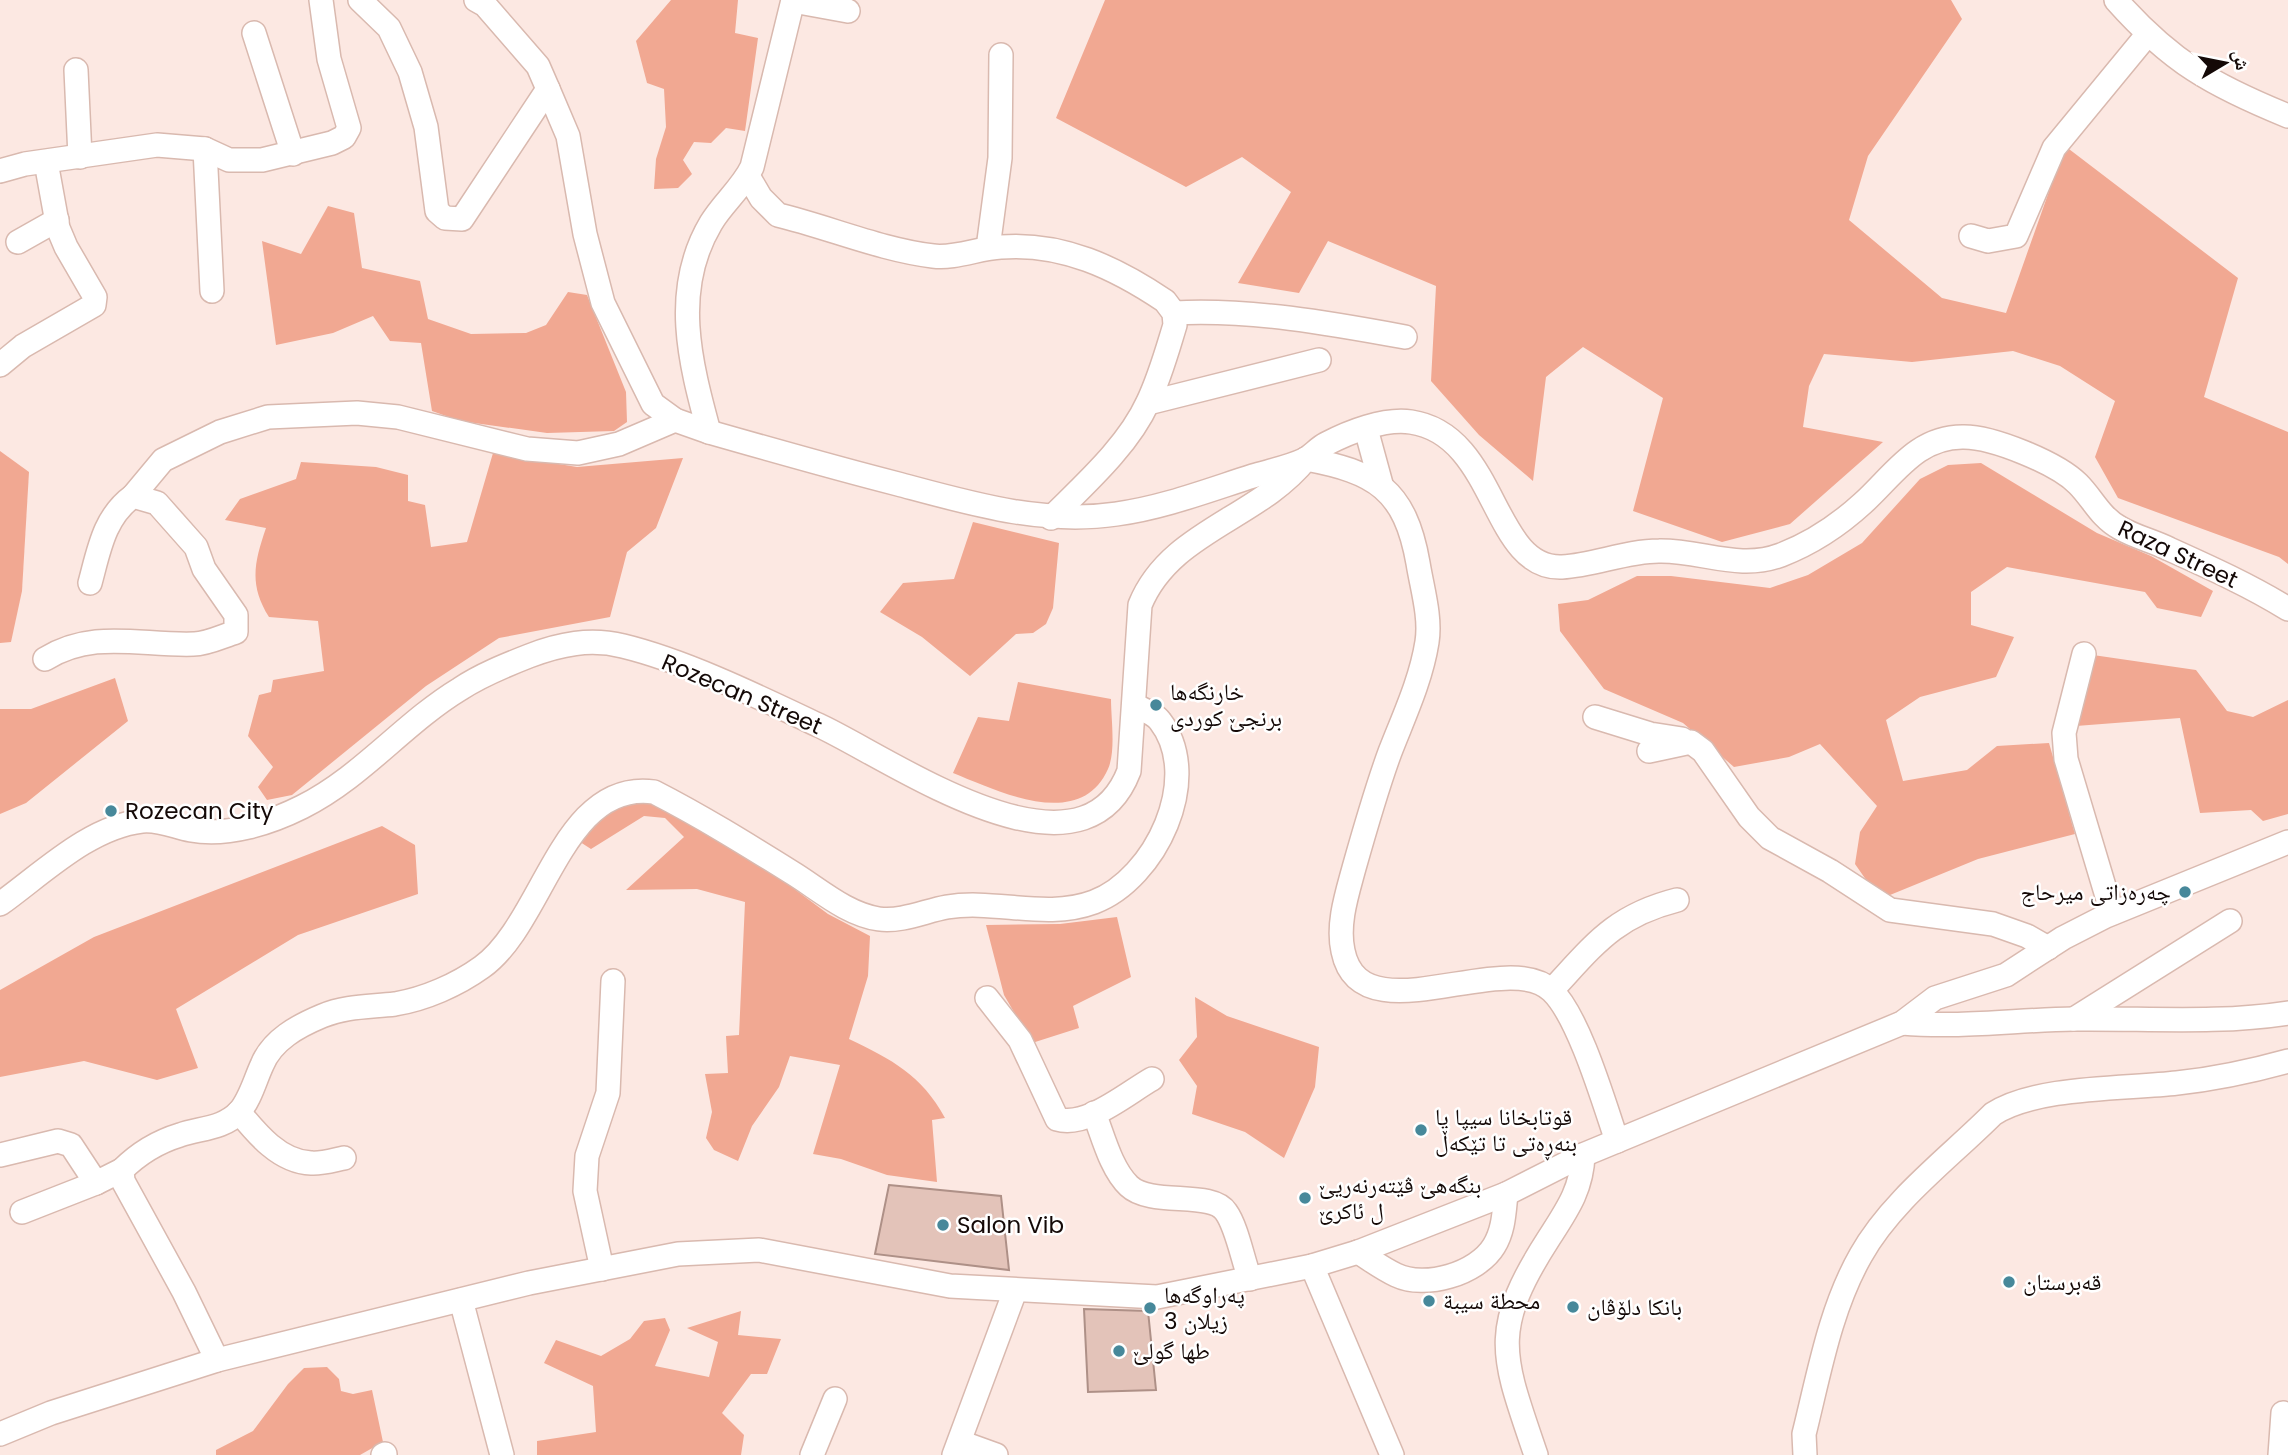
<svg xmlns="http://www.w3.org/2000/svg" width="2288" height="1455" font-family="Poppins,'Noto Naskh Arabic',sans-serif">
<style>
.green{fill:#f1a892}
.building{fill:#e3c3b9;stroke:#ae9087;stroke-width:2}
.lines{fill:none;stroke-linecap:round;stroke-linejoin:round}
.minor-casing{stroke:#d9b9af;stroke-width:26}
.minor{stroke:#fff;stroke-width:23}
.poi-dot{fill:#47889a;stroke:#fff;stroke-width:2.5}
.labels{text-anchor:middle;stroke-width:5;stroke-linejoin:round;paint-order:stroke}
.street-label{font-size:23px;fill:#140907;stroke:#fff}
.poi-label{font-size:23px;fill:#140907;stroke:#fff;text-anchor:start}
</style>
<rect width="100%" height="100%" fill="#fce8e2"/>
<g class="green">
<polygon points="671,0 738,0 735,33 758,38 745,131 726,128 711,143 694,142 683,160 692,174 678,188 654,189 656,159 666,127 664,89 647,83 636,41"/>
<polygon points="1105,0 1951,0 1962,19 1868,156 1849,220 1942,298 2006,313 2065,146 2238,278 2204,397 2288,432 2288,564 2279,557 2118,498 2095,457 2115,401 2060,366 2013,351 1912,362 1824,354 1809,386 1803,427 1883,442 1790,524 1722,542 1633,511 1663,398 1583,347 1546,377 1533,481 1479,435 1431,381 1436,286 1328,241 1299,293 1238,283 1291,192 1242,157 1186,187 1056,118"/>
<polygon points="328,206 354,213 362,268 420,281 428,319 471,334 526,333 546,325 568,292 587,295 626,392 627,422 614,431 547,433 460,421 432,411 421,343 390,341 373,316 333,333 276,345 262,241 301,254"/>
<polygon points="0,451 29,472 22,591 11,642 0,643"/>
<path d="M493,453L577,467L683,458L656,528L627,552L610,617L499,638L426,686L292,795L267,800L258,787L273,767L248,736L259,695L271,692L273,680L324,671L318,621L269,617C249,585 254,563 266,528L225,520L240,499L296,479L301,462L376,467L408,475V501L425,505L431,547L467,542Z"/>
<polygon points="1981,463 2097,533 2151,556 2213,591 2201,617 2157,608 2145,592 2007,567 1971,592 1971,625 2014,637 1996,677 1920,697 1886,720 1903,781 1967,770 1997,746 2049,743 2075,834 1978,859 1890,895 1869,884 1855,864 1860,832 1877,806 1820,744 1789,757 1734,767 1683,723 1604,689 1560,631 1558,604 1588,600 1637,576 1671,576 1770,588 1808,575 1862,543 1920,479 1948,465"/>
<polygon points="973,522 1059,543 1053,608 1046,624 1033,633 1016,634 970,676 922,637 880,612 903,583 954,579"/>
<polygon points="2093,655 2196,670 2227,711 2253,717 2288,700 2288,814 2263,821 2251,810 2200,813 2180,718 2076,726"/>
<polygon points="115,678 128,721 26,803 0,814 0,709 31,709"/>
<path d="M1018,682L1111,699C1111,719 1116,751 1108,769C1080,832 998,791 953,773L978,717L1009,721Z"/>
<path d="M629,799L649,800L689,823L781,879L828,914L870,936L868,976L849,1039C892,1060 921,1074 945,1118L932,1120L937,1182L887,1175L841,1159L813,1154L840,1065L790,1056L779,1087L752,1126L738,1161L714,1150L706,1138L712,1112L705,1074L728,1073L726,1036L739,1035L745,902L697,889L626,890L684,837L665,818L644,816L591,849L577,840L602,814Z"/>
<polygon points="382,826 415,845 418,894 298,935 176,1009 198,1068 157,1080 84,1061 0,1077 0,990 94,937"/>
<polygon points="1117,917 1131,977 1073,1006 1079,1028 1032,1043 1004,995 986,925 1060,924"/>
<polygon points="1195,997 1227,1016 1319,1047 1315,1087 1284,1158 1245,1132 1192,1114 1197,1086 1179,1060 1197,1037"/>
<polygon points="741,1311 738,1335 781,1339 767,1374 751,1374 722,1413 744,1435 741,1455 537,1455 537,1441 596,1432 593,1386 544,1363 556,1340 601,1356 630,1339 644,1321 665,1318 670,1330 655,1366 709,1377 718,1342 687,1328"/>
<polygon points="327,1367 339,1379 341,1391 353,1394 372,1390 383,1442 360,1455 216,1455 216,1450 253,1431 288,1384 304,1368"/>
</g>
<g class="building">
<polygon points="889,1185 1001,1196 1009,1270 875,1254"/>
<polygon points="1084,1309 1148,1311 1156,1390 1088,1392"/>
</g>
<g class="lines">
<defs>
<g id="minor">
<polyline points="360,0 389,28 410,72 426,127 437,211 445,218 462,219 548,89"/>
<path d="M476,0L485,5L538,66L548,89L568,136L585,234L603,303L653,404L675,420L709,432C772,450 835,468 898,484C969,503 1042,525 1116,514C1162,508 1209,490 1253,476C1270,471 1289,467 1304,460C1312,456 1318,448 1326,444C1349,432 1384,418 1411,422C1498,435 1491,570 1562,567C1595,565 1626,551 1659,551C1701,550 1739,571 1781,555C1812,543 1839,525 1863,503C1894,475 1917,436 1964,437C1993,437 2057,463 2078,484C2093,499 2100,517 2120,528C2135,537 2153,541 2169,549C2209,567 2251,586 2288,609"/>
<path d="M2116,0C2171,62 2212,85 2288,116"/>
<polyline points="793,1 848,11"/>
<polyline points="254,33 293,154"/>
<polyline points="76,70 80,157"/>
<polyline points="205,149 212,291"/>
<polyline points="0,171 25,164 157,145 205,149 229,160 262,160 332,143 344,137 349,128 329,59 321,0"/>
<path d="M748,176L761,198L778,215C828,227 882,250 933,256C955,259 979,248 1001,247C1062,242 1116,268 1165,301L1174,313L1175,325C1167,351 1160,377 1148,402C1128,446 1085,484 1051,518"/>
<polyline points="1971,236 1988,241 2016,236 2054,148 2147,35"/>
<polyline points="18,242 57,220"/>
<polyline points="988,248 1000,158 1001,55"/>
<path d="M1174,313C1251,309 1329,323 1405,337"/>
<polyline points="0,365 23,346 94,305 95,297 66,247 58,228 46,162"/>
<polyline points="1148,403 1319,360"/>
<polyline points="1366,429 1381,484"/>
<path d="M709,432C690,362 671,290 711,223C723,203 742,188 752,167L793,0"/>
<path d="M1306,459C1375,472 1405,489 1418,563C1422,588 1431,617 1427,642C1421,680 1404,716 1390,752C1376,790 1365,829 1354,868C1347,894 1337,924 1343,951C1361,1039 1506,946 1552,991C1579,1017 1604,1103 1617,1141"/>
<path d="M90,583C99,550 104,517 133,496"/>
<polyline points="2084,654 2064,733 2066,759 2112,913"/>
<path d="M45,659C93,629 141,646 194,644C207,644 223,636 236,632V615L204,569L196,547L157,503L133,496L163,460L220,432L268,417L357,413L398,417L527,449L578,453L619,444L675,420"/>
<polyline points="1595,717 1650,734 1682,739"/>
<polyline points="1649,751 1691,742 1703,751 1749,817 1770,838 1830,871 1890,910 1993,924 2027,936 2048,948"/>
<path d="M0,904C42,874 89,827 142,821C159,819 175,827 191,830C227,837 270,823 302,807C362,777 404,723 460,689C481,675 506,665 529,656C560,644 590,638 623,646C685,661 759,697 818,725C890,758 1081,896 1129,771L1140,605C1170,531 1258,519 1306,459"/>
<path d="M1552,990C1594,945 1614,916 1677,900"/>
<path d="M987,998L1020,1040L1057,1119C1087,1128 1127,1093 1152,1079"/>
<polyline points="2074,1019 2230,921"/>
<path d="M1902,1023C1960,1028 2016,1020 2074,1019C2146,1018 2217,1024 2288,1013"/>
<path d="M239,1112C257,1134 280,1162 311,1163C321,1164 334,1160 344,1158"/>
<path d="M1094,1113C1103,1136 1111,1169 1129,1186C1151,1207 1212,1190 1226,1212C1237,1227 1243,1261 1250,1279"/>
<polyline points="0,1155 58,1141 71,1145 96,1183 122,1170"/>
<polyline points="22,1212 96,1183"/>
<path d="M1358,1252C1371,1260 1383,1269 1396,1275C1425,1289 1477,1274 1494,1246C1504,1230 1504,1211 1506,1194"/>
<polyline points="1312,1266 1392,1455"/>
<polyline points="602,1269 585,1191 587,1156 608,1093 613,981"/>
<polyline points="461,1300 502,1455"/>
<path d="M217,1360L184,1292L123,1181L122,1170C139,1153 157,1142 180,1135C200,1128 223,1129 239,1112C250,1100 255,1080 262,1065C272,1040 298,1026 322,1016C346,1006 369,1007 395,1004C425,999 457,985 482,967C544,923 562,779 654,792C701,816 746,844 791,872C819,889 846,914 879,919C902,922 925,911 947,907C996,899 1046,920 1094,902C1155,879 1204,778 1160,721C1155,714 1142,709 1134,705"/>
<polyline points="0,1434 51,1413 217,1360 529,1283 678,1254 759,1250 950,1286 1157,1297 1312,1266 1358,1252 1506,1194 1583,1155 1902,1023 1935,998 2006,975 2063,938 2106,916 2288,842"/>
<polyline points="960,1442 996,1455"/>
<polyline points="383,1455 385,1454"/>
<polyline points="812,1455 835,1399"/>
<polyline points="954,1455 1015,1291"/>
<path d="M1536,1455C1502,1355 1489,1331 1549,1238C1567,1210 1582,1189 1583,1155"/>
<path d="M1805,1455L1804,1434C1819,1374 1830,1309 1861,1255C1891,1201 1950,1157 1993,1114C2036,1086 2125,1089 2177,1083C2214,1079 2252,1071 2288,1061"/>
<polyline points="2280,1455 2283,1413"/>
</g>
</defs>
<use href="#minor" class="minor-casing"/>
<use href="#minor" class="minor"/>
</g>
<g class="poi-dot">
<circle cx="1156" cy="705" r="7"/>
<circle cx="111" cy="811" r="7"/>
<circle cx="2185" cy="892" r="7"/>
<circle cx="1421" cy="1130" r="7"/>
<circle cx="1305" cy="1198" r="7"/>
<circle cx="943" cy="1225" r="7"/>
<circle cx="2009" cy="1282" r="7"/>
<circle cx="1429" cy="1301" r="7"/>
<circle cx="1573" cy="1307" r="7"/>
<circle cx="1150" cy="1308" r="7"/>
<circle cx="1119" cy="1351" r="7"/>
</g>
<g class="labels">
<g class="street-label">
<text transform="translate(2178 554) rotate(25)" y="8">Raza Street</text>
<text transform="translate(742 694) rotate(23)" y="8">Rozecan Street</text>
</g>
<g class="poi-label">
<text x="1170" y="700">خارنگەها<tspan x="1170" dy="26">برنجێ کوردی</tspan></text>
<text x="125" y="819">Rozecan City</text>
<text x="2171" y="900" text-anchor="end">چەرەزاتی میرحاج</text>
<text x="1435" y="1125">قوتابخانا سیپا یا<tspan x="1435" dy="26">بنەڕەتی تا تێکەڵ</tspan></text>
<text x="1319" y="1193">بنگەهێ ڤێتەرنەریێ<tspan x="1319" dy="26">ل ئاکرێ</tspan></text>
<text x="957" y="1233">Salon Vib</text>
<text x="2023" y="1290">قەبرستان</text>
<text x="1164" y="1303">پەراوگەها<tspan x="1164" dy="26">زیلان 3</tspan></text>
<text x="1443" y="1309">محطة سيبة</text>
<text x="1587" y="1315">بانکا دلۆڤان</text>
<text x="1133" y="1359">طها گولێ</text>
</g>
</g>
<g transform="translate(2225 63) rotate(80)" stroke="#ffffff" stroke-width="5" paint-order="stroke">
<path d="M0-5L12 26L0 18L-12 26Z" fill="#140907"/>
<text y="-10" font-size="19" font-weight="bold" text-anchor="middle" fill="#140907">ش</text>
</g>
</svg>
